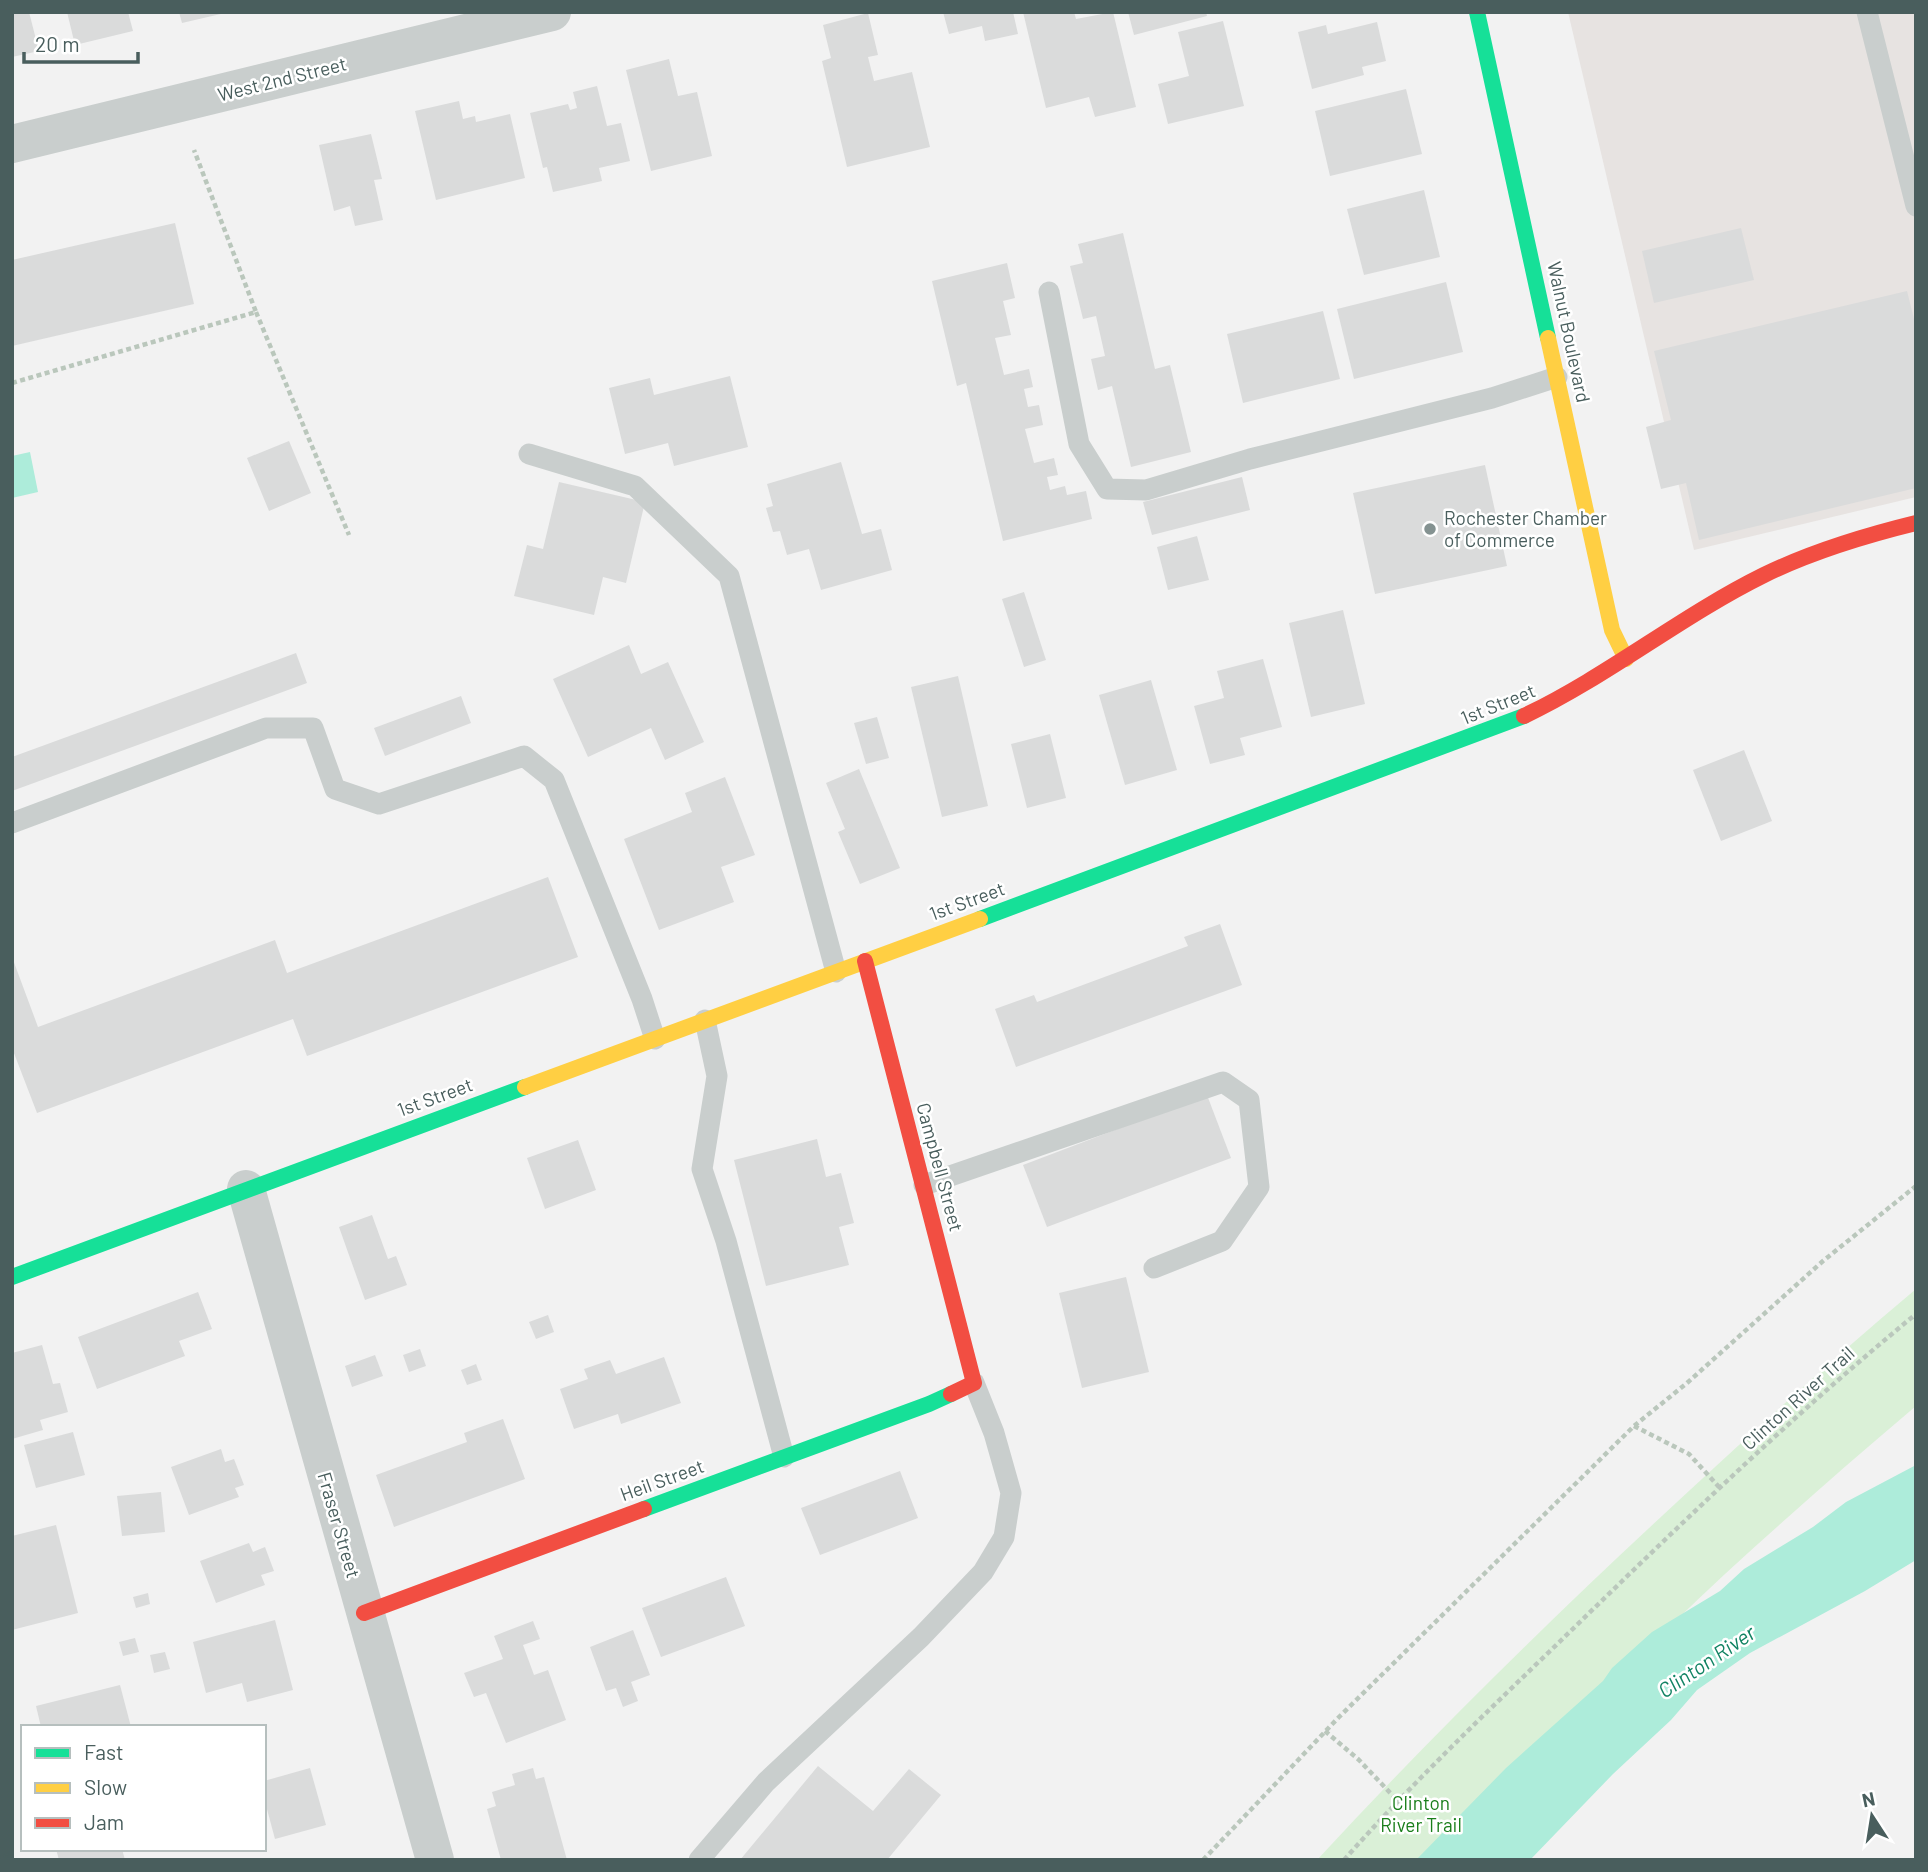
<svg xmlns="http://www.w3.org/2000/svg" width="1928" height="1872" font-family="Barlow,sans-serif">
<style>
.commercial{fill:#e7e3e1}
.green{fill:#daf0d7}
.water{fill:#adecda}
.building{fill:#dadbdb}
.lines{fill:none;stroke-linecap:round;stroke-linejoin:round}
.path{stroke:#bac7bc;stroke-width:4.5;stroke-dasharray:5 3.5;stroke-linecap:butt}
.lane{stroke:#c9cecd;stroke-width:21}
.street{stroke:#c9cecd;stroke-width:38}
.fast{stroke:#16e098;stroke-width:16}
.slow{stroke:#ffcf43;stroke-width:16}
.jam{stroke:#f24e42;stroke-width:16}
.poi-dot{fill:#849291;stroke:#fff;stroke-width:2.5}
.labels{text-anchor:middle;stroke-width:5;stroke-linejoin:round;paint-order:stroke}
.street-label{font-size:19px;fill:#495e5d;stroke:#fff}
.poi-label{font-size:19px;fill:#495e5d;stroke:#fff;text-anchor:start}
.park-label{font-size:19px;fill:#1a7e1b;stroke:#fff}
.water-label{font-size:21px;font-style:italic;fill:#118363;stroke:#fff}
</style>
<rect width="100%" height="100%" fill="#f2f2f2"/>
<polygon class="commercial" points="1568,12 1916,12 1916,497 1694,550"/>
<path class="green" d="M1916,1289V1406C1851,1461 1787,1517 1725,1574C1626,1666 1534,1764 1439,1860H1317C1436,1731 1561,1609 1690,1490C1764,1422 1838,1354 1916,1289Z"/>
<g class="water">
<polygon points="30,452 38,492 12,498 12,456"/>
<polygon points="1916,1465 1916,1560 1865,1591 1750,1653 1697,1690 1671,1720 1613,1774 1530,1860 1416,1860 1506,1768 1603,1681 1612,1668 1652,1632 1720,1591 1744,1569 1813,1527 1846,1502"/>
</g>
<g class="building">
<polygon points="12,12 29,12 39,51 12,57"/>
<polygon points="67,12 128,12 133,31 75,45"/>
<polygon points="179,12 225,12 225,13 182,23"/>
<polygon points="943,12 1013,12 1018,34 985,41 982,26 949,34"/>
<polygon points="1023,12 1074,12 1076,19 1113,12 1136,107 1095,117 1089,97 1046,108"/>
<polygon points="1128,12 1206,12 1207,16 1134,35"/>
<polygon points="868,13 878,55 868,57 874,81 912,72 930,147 847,167 822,61 831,58 823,25"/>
<polygon points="1223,21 1244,106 1168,124 1158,84 1189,76 1178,32"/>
<polygon points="1377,22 1386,61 1362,67 1364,75 1312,89 1298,32 1326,25 1328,34"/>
<polygon points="669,59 678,96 697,92 712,156 651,171 626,70"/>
<polygon points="597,86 607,126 621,123 630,161 599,168 602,181 553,192 547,167 543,168 530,113 568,104 570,110 577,108 573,92"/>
<polygon points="1406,89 1422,154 1330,176 1315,111"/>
<polygon points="459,101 463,119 475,116 476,122 510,114 525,178 436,200 415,111"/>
<polygon points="371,134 382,179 374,180 383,220 355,226 350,206 334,211 319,145"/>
<polygon points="1424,190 1440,257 1364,275 1347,209"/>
<polygon points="175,223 194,304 12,346 12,260"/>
<polygon points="1741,228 1754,280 1654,303 1642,251"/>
<polygon points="1123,233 1155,369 1170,365 1191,452 1131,467 1112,386 1098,390 1091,359 1105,356 1096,316 1083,319 1070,266 1083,263 1078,244"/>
<polygon points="1007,263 1015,298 1003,301 1011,335 995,338 1004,375 1029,369 1033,387 1024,389 1028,407 1039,405 1043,425 1025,429 1034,463 1054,458 1058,475 1047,477 1050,490 1065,486 1067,495 1086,491 1092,519 1003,541 966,383 957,386 932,281"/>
<polygon points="1446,282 1463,352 1354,379 1337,309"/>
<polygon points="1907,291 1916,327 1916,488 1699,540 1686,483 1661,489 1646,427 1671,420 1654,351"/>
<polygon points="1323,311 1340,379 1243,403 1227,334"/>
<polygon points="730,376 748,447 674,466 668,443 625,454 609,388 650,378 654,395"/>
<polygon points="289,441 311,493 269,511 247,458"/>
<polygon points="841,462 862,534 881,529 892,570 821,590 809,549 787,555 780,531 773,532 766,508 773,506 767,484"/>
<polygon points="1485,465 1507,566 1375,594 1353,493"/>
<polygon points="1242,477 1250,510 1152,535 1143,502"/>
<polygon points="559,482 645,502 626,583 603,577 594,615 514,596 527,545 543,549"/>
<polygon points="1197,536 1209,580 1168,590 1157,547"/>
<polygon points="1024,592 1046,660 1024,667 1002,599"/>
<polygon points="1343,610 1365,704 1311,717 1289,623"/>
<polygon points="629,645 641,674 668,662 704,742 665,760 651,728 588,757 553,679"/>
<polygon points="296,653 307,683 12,791 12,757"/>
<polygon points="1263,659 1282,727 1240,738 1245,755 1210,764 1194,706 1224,698 1217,671"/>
<polygon points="958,676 988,806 942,817 911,687"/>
<polygon points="1151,680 1177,770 1125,785 1099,695"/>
<polygon points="461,696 471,723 385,756 374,728"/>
<polygon points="877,717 889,758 866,764 854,723"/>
<polygon points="1050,734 1066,798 1027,808 1011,744"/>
<polygon points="1744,750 1772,821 1721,841 1693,770"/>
<polygon points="859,769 900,868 860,884 838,832 845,829 826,783"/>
<polygon points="725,777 755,855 721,867 734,902 659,930 624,839 692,812 685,793"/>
<polygon points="548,877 578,957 307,1056 293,1019 37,1113 12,1048 12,957 38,1027 275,940 287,973"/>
<polygon points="1220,924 1242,985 1016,1067 995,1009 1034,995 1037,1002 1188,946 1184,937"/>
<polygon points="1207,1095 1231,1158 1047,1227 1023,1165"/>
<polygon points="817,1139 826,1177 841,1173 854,1223 839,1227 849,1265 766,1286 734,1160"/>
<polygon points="578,1140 596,1190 545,1209 527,1158"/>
<polygon points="372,1215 388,1259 396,1256 407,1285 365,1300 339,1227"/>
<polygon points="1126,1277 1149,1372 1082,1388 1059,1293"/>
<polygon points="198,1292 212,1329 179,1341 185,1356 97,1389 78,1337"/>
<polygon points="548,1315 554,1332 536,1339 529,1322"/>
<polygon points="42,1345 53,1384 60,1383 68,1412 40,1420 43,1430 12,1439 12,1353"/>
<polygon points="420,1349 426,1366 409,1372 403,1355"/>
<polygon points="375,1355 383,1376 352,1387 345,1366"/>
<polygon points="664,1357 681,1403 621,1424 618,1414 574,1429 560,1389 588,1379 584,1369 610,1360 616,1374"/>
<polygon points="476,1364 482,1380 467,1385 461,1370"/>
<polygon points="503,1419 525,1479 394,1527 376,1475 467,1442 464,1433"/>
<polygon points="73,1432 85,1475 36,1488 24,1445"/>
<polygon points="221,1449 225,1462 234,1459 244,1485 235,1488 239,1497 189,1515 171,1467"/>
<polygon points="900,1471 918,1518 820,1555 801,1508"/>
<polygon points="161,1492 165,1532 122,1536 117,1496"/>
<polygon points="56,1525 78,1613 12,1630 12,1536"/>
<polygon points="249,1543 253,1552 265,1547 274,1571 261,1575 265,1585 216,1603 200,1561"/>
<polygon points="726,1577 745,1626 661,1657 642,1608"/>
<polygon points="148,1593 150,1604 136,1608 133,1597"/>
<polygon points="275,1620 293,1690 247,1702 242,1683 206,1693 193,1642"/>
<polygon points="533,1621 540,1639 523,1645 534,1675 548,1670 566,1720 506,1743 486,1693 474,1697 464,1673 503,1659 494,1636"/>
<polygon points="633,1630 650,1675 631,1682 638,1701 623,1707 616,1688 606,1691 590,1647"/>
<polygon points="135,1638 139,1652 123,1656 119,1642"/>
<polygon points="165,1652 170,1669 154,1673 150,1655"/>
<polygon points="120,1685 131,1727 41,1727 36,1706"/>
<polygon points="818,1766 873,1811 909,1769 941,1795 887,1860 740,1860"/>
<polygon points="310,1768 326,1825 275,1839 264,1798 264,1781"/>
<polygon points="533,1768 536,1779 544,1777 567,1860 501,1860 487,1809 496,1806 492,1792 515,1785 512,1774"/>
<polygon points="56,1849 122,1849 125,1860 59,1860"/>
</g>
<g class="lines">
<g class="path">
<polyline points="256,312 349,535"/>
<polyline points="12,383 256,312 194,150"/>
<polyline points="1634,1426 1689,1454 1719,1487"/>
<polyline points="1325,1731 1359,1760 1397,1800"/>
<polyline points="1203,1860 1339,1717 1634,1426 1687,1383 1823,1261 1916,1186"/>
<path d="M1344,1860C1419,1775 1502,1698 1583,1619C1691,1514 1799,1410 1916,1314"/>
</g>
<g class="lane">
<polyline points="1867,12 1916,206"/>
<polyline points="1049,292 1079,444 1107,489 1146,490 1250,459 1492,398 1557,377"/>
<polyline points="529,454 635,486 729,576 836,972"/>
<polyline points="12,823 266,728 313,728 335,789 379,804 524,756 554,780 642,999 655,1039"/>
<polyline points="705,1020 717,1076 702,1169 726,1241 784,1457"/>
<polyline points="924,1185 1223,1082 1249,1100 1259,1187 1222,1241 1154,1268"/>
<polyline points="699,1860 766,1782 921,1637 983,1572 1004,1537 1011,1493 994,1433 974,1383"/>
</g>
<g class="street">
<polyline points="12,144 552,12"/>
<polyline points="246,1189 435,1860"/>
</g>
<g class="fast">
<polyline points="1477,12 1548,338"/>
<polyline points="980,919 1524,716"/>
<polyline points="12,1277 525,1087"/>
<polyline points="644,1509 929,1404 951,1394"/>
</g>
<g class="slow">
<polyline points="1548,338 1612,630 1626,659"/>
<polyline points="525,1087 980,919"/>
</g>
<g class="jam">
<path d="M1524,716C1608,676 1681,616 1764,575C1813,551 1863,536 1916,523"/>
<polyline points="865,961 974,1383 951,1394"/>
<polyline points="364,1613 644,1509"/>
</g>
</g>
<circle class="poi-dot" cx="1430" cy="529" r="7"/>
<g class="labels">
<g class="street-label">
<text transform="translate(282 79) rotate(-14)" y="7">West 2nd Street</text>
<text transform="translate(1569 332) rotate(78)" y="7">Walnut Boulevard</text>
<text transform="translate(1498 704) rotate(-22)" y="7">1st Street</text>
<text transform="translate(967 901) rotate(-20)" y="7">1st Street</text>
<text transform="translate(435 1097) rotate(-20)" y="7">1st Street</text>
<text transform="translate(940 1167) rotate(75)" y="7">Campbell Street</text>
<text transform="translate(1798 1398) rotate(-42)" y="7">Clinton River Trail</text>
<text transform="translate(662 1480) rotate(-20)" y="7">Heil Street</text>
<text transform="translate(339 1525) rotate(74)" y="7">Fraser Street</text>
</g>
<g class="poi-label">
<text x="1444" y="525">Rochester Chamber<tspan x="1444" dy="22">of Commerce</tspan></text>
</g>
<g class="park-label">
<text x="1421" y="1810">Clinton<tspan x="1421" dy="22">River Trail</tspan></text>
</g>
<g class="water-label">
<text transform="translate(1707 1662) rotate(-34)" y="7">Clinton River</text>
</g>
</g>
<rect width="1928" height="1872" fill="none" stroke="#495e5d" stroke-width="28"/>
<rect x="21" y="1725" width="245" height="126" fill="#ffffff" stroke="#b6bfbe" stroke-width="2"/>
<rect x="35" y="1748" width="35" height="10" fill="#16e098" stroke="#b6bfbe" stroke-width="2"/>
<text x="84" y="1760" font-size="21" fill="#495e5d">Fast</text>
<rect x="35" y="1783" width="35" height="10" fill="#ffcf43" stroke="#b6bfbe" stroke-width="2"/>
<text x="84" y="1795" font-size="21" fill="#495e5d">Slow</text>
<rect x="35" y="1818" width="35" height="10" fill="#f24e42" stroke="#b6bfbe" stroke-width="2"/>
<text x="84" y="1830" font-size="21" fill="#495e5d">Jam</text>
<g transform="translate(1872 1816) rotate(348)" stroke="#ffffff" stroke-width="5" paint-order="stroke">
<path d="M0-5L12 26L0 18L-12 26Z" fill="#495e5d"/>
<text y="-10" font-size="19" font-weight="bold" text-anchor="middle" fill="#495e5d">N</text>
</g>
<path d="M24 52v10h114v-10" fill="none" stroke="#495e5d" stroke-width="3.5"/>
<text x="35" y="52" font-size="21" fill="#495e5d" stroke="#ffffff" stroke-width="5" paint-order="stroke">20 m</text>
</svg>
